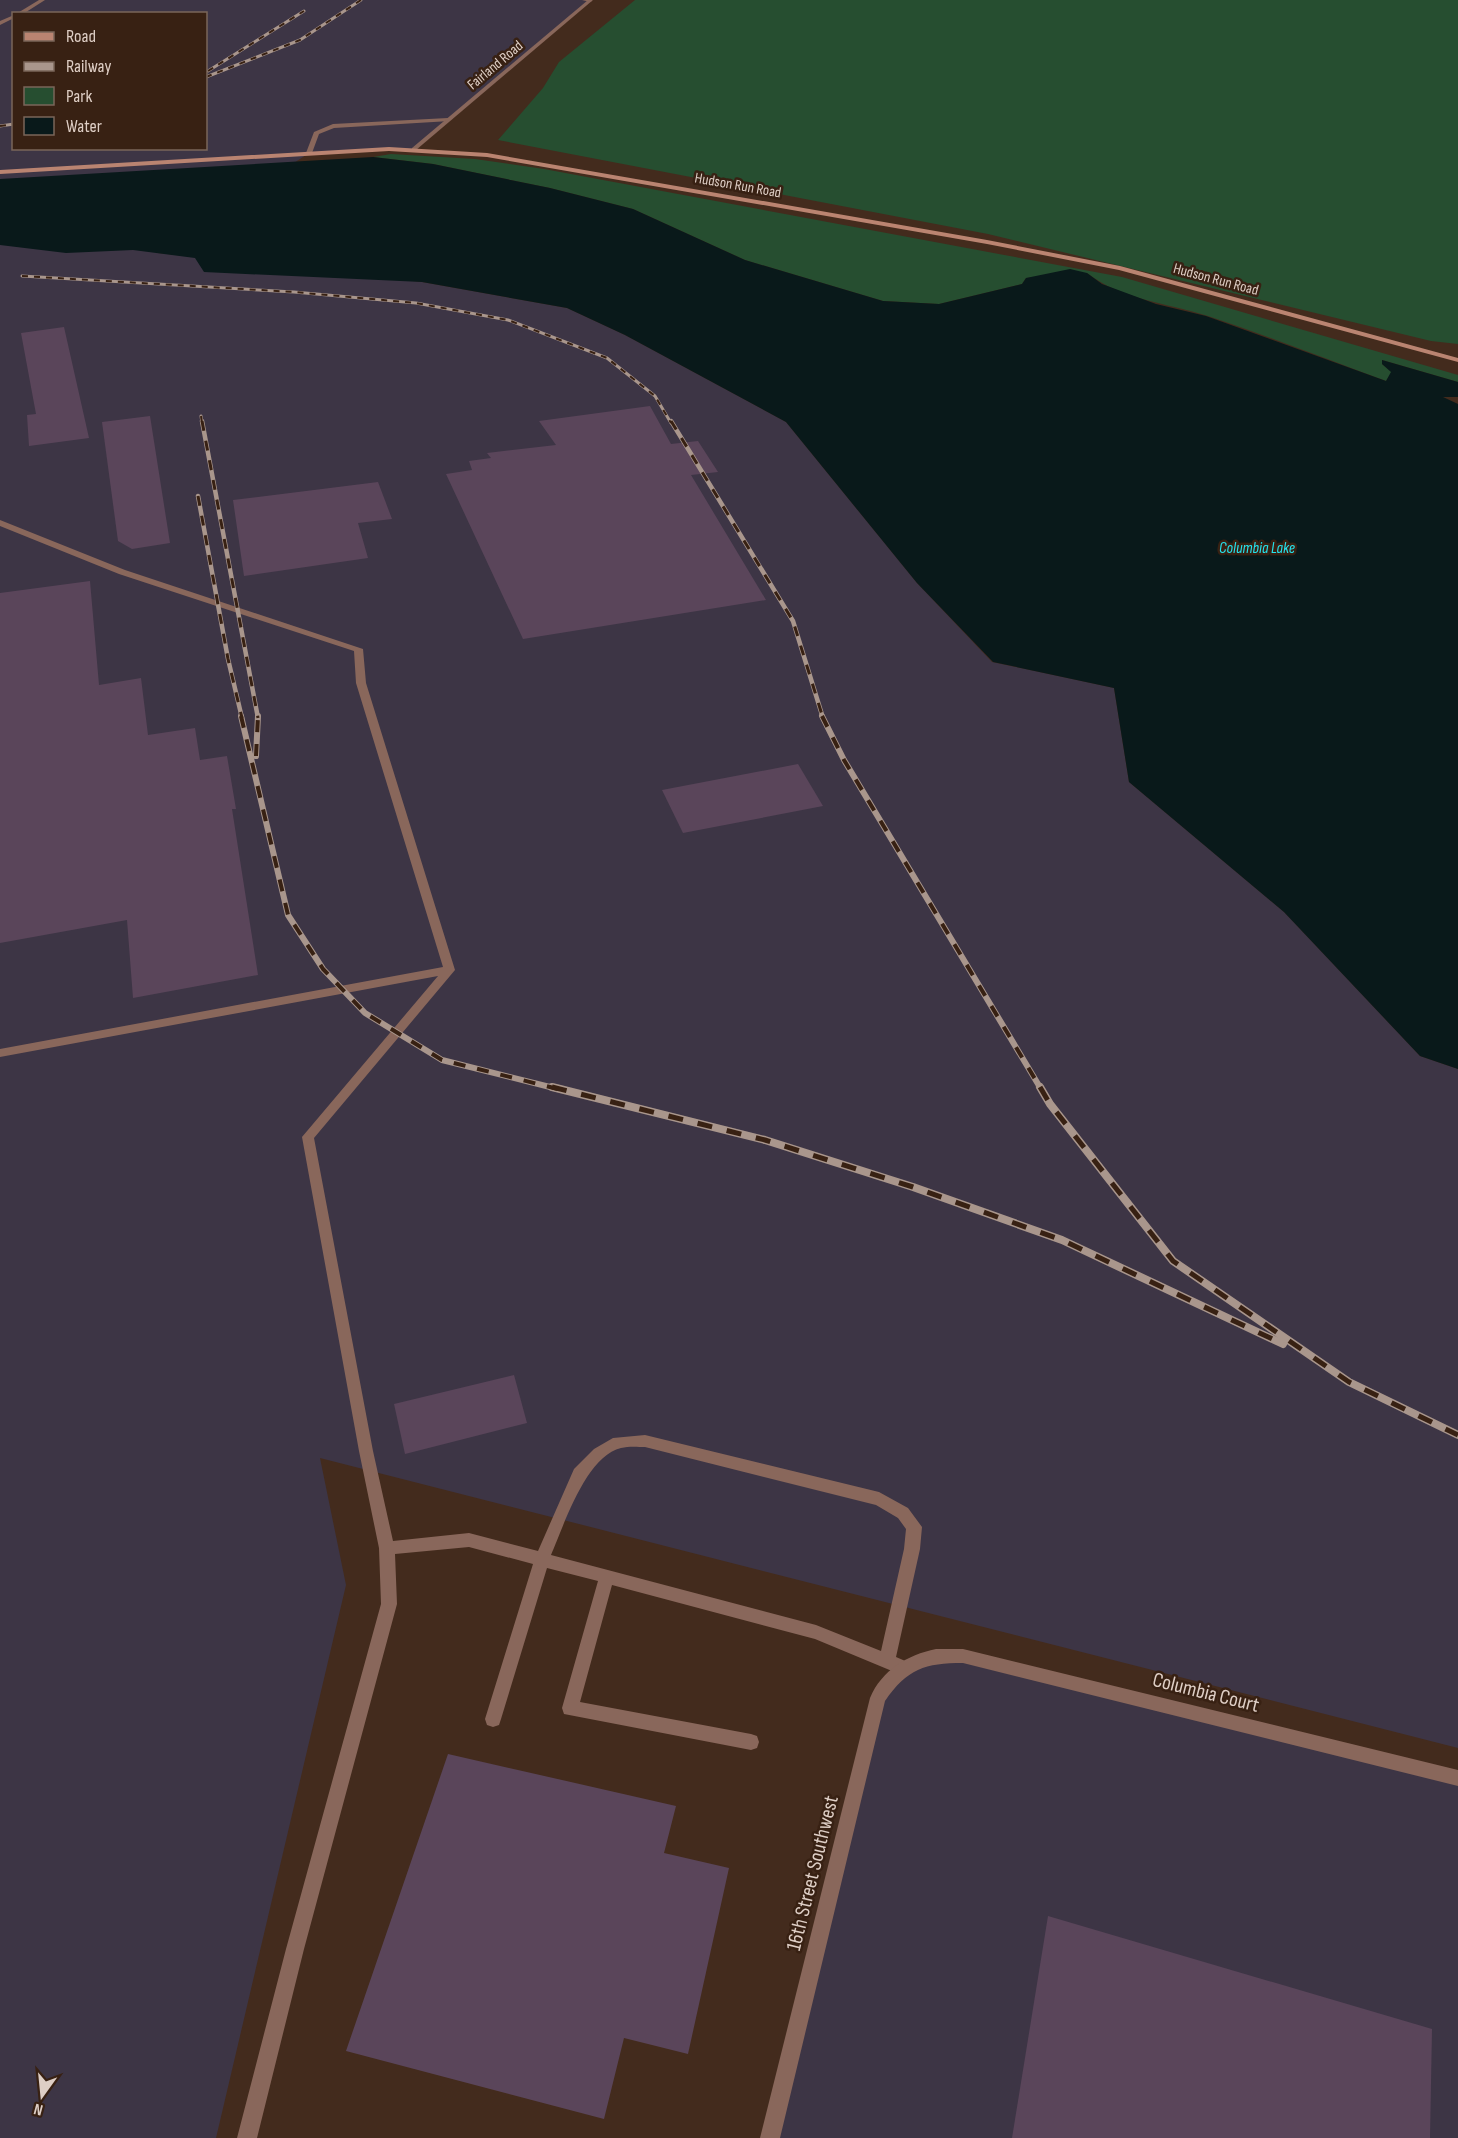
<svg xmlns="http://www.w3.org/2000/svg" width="1458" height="2138" font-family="'Sofia Sans Condensed',sans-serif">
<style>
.industrial{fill:#3d3545;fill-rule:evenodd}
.green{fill:#264e30}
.water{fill:#09191a}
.building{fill:#5a455a}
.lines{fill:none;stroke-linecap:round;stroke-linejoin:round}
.service{fill:#89675b;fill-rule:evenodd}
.minor{fill:#89675b;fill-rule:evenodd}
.tertiary{fill:#89675b;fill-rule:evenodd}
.secondary{fill:#ba8471;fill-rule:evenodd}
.rail-far3-casing{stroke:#a9968c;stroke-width:3}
.rail-far2-casing{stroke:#a9968c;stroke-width:4.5}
.rail-far1-casing{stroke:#a9968c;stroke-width:6}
.rail-casing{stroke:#a9968c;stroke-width:8}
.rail-far3{stroke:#382113;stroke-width:2;stroke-dasharray:6;stroke-linecap:butt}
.rail-far2{stroke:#382113;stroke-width:3;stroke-dasharray:10;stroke-linecap:butt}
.rail-far1{stroke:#382113;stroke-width:4;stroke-dasharray:12;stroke-linecap:butt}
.rail{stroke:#382113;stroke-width:5;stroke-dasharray:15;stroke-linecap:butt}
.labels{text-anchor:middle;stroke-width:5;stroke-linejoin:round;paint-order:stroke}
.far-street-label{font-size:15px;fill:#decec5;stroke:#382113}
.far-water-label{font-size:16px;font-style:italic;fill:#24e4ee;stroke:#382113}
.near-street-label{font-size:21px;fill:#decec5;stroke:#382113}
</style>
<rect width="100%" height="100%" fill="#432b1d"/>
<g class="industrial">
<path d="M0,0H591L414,149L309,153L158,253L422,282L567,308L625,335L786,422L917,583L992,662L1114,688L1129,782L1284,912L1420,1056L1458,1069V1748L320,1458L346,1585L216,2138H0ZM14,14H206V148H14Z"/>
<polygon points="943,1655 1458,1778 1458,2138 770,2138 889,1681"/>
</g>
<g class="green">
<polygon points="635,0 1458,0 1458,344 1431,341 988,234 498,140 543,88 559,62"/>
<path d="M391,154L475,159L544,169L1122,277L1458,375V382L1382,360V364L1392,372L1386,381C1327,359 1268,336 1208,316C1167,303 1122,300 1087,273L1026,278L1022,284L939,304L883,301L745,260L633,209L550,188L433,164L373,157Z"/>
</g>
<polygon class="water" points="373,157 433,164 550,188 633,209 745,260 883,301 939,304 1022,284 1026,278 1070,269 1087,273 1102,284 1156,304 1206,316 1386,381 1391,372 1382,364 1382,360 1458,382 1458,397 1443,397 1458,404 1458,1069 1420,1056 1284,912 1129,782 1114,688 993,662 917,583 786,422 625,335 567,308 422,282 204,272 195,258 133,250 66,253 0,245 0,179"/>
<g class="building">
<polygon points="64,327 89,438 29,446 27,415 36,414 21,333"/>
<polygon points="650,406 671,444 698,441 718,472 691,475 766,600 523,639 446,474 472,470 469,461 491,458 487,453 556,445 539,421"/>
<polygon points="150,416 170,543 132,549 118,541 102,422"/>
<polygon points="378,482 392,519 358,523 368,558 244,576 233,500"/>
<polygon points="90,581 99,685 141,678 148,735 195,728 200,760 227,756 236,809 232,809 258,975 133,998 127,920 0,943 0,593"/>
<polygon points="798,764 823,806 683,833 662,790"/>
<polygon points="514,1375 527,1423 405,1454 394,1404"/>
<polygon points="448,1754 676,1806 664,1853 729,1868 688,2054 624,2038 604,2119 346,2051"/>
<polygon points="1048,1916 1432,2029 1430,2138 1012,2138"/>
</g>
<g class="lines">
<g class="service">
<polygon points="39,0 45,0 23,14 16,14"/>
<polygon points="582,0 592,0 592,1 590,2"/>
<polygon points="14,15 14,18 0,25 0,21"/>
<polygon points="448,118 450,121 334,128 319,134 312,153 309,155 306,153 314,132 333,124"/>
<path d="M0,520L125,570L363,649L366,683L455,970L314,1138L373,1451L393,1541L469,1533L538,1551L574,1469L594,1449L613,1438L645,1435L879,1492L908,1508L922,1527L920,1549L896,1657L910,1663L912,1668L910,1673L904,1676L815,1639L612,1585L580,1702L751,1734L757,1736L759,1742L757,1748L751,1750L564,1714L562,1708L598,1581L547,1568L501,1719L499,1725L493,1727L487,1725L485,1719L533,1564L469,1547L395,1554L397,1604L304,1949L257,2138H237L286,1949L381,1604L379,1548L359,1451L302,1137L438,976L0,1057V1049L443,967L356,683L354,651L119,574L0,526ZM645,1447L876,1505L898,1518L906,1529L904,1549L881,1651L816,1625L551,1555C564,1525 586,1456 621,1448C629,1446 638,1447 645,1447Z"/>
</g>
<path class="minor" d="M936,1649H963L1458,1770V1786L963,1663C925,1663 907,1669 885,1701L780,2138H760L870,1698C882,1670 907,1655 936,1649Z"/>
<polygon class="tertiary" points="588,0 593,0 416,150 412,150 412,148"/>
<polygon class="secondary" points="389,147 487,153 987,240 1120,266 1458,358 1458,362 1119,270 987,244 487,157 389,151 0,174 0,170"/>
<defs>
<g id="rail-far3">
<polyline points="208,71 304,11"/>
<polyline points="206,77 300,40 361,0"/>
<polyline points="0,126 14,124"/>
<polyline points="22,276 294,292 416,303 508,320 607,358 655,396 671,423"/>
<polyline points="201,416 202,423"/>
</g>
<g id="rail-far2">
<polyline points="202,421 258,718"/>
<polyline points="671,421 793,621 823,718"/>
<polyline points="198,496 228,659 242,718"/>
</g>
<g id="rail-far1">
<polyline points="241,716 288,915 323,969 365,1013 442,1060 558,1089"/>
<polyline points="822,716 844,760 1041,1089"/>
<polyline points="256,756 258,716"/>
</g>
<g id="rail">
<polyline points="552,1087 765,1140 913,1187 1062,1240 1283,1344"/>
<polyline points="1040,1087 1050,1104 1173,1261 1349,1382 1458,1435"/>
</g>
</defs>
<use href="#rail-far3" class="rail-far3-casing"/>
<use href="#rail-far2" class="rail-far2-casing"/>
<use href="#rail-far1" class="rail-far1-casing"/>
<use href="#rail" class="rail-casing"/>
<use href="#rail-far3" class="rail-far3"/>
<use href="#rail-far2" class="rail-far2"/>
<use href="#rail-far1" class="rail-far1"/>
<use href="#rail" class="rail"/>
</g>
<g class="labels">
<g class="far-street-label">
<text transform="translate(495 65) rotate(-40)" y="5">Fairland Road</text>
<text transform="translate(738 185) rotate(10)" y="5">Hudson Run Road</text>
<text transform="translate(1216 279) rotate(15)" y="5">Hudson Run Road</text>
</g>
<g class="far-water-label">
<text x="1257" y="553">Columbia Lake</text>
</g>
<g class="near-street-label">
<text transform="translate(1206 1692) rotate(14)" y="7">Columbia Court</text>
<text transform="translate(812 1873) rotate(-76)" y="7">16th Street Southwest</text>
</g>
</g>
<rect x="12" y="12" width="195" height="138" fill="#382113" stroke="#7a665a" stroke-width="1.5"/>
<rect x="24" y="32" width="30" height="9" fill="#ba8471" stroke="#7a665a" stroke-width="1.5"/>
<text x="66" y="42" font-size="18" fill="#decec5">Road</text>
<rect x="24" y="62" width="30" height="9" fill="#a9968c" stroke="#7a665a" stroke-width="1.5"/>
<text x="66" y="72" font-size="18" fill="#decec5">Railway</text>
<rect x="24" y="87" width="30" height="18" fill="#264e30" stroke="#7a665a" stroke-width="1.5"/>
<text x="66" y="102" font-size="18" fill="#decec5">Park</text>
<rect x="24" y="117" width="30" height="18" fill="#09191a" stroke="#7a665a" stroke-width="1.5"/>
<text x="66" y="132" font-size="18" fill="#decec5">Water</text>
<g transform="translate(42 2096) rotate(195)" stroke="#382113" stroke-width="4.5" paint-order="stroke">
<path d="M0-4.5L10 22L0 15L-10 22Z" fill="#decec5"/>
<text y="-9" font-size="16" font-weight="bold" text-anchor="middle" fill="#decec5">N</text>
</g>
</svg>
